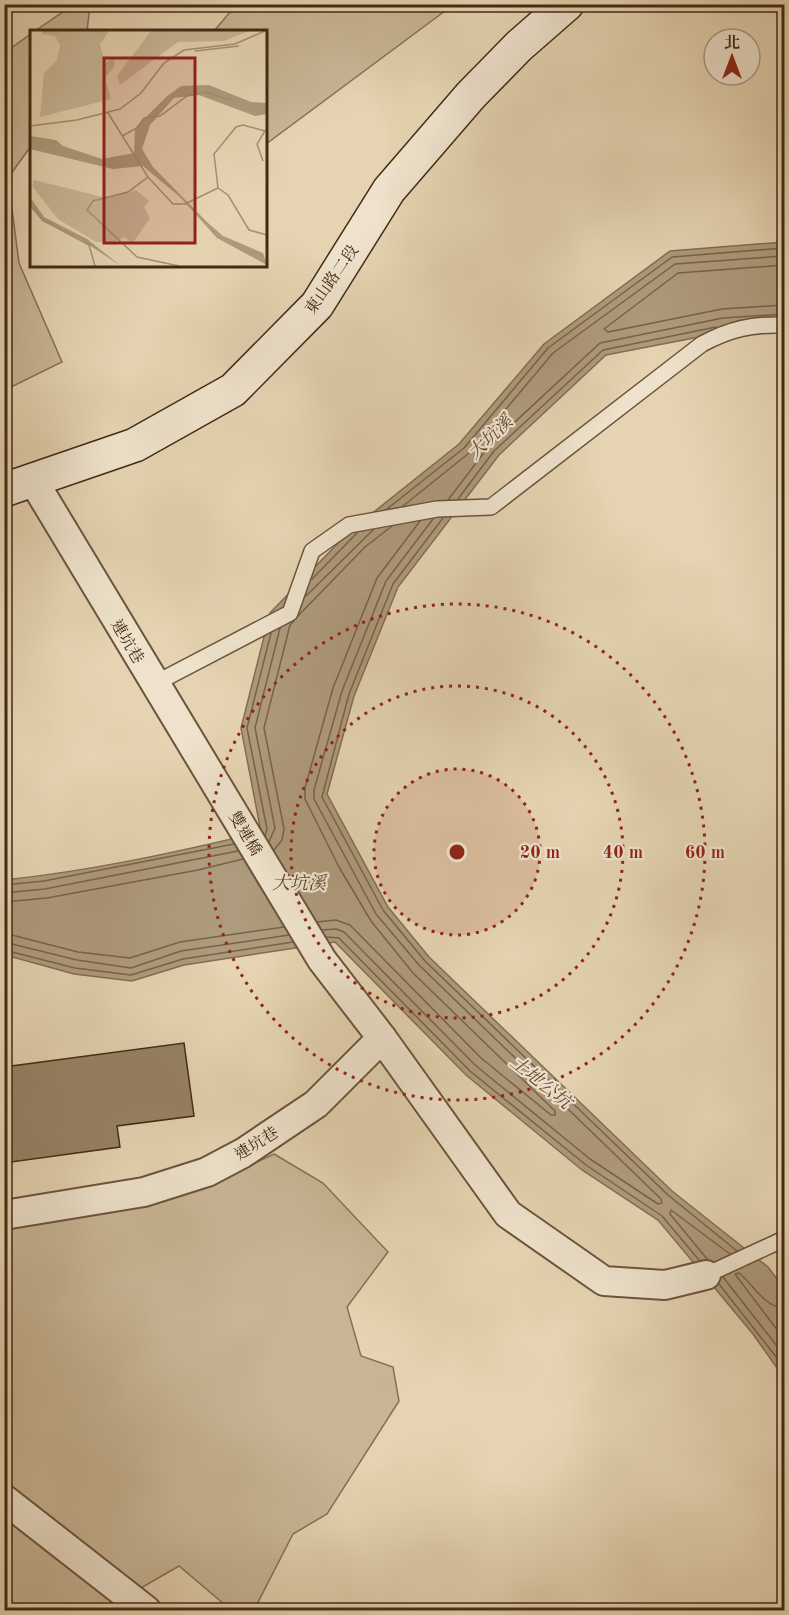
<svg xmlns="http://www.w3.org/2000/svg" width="789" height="1615" font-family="'Old Standard TT','Noto Serif TC',serif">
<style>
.green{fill:#c9b696;stroke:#867056;stroke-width:1.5}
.water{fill:#ae9a7c;stroke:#836d53;stroke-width:1.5}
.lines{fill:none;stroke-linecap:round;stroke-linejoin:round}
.shore{stroke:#786248;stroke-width:1.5}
.building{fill:#978266;stroke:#432a15;stroke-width:1.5}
.lane-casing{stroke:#6c543c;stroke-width:18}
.street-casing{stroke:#6c543c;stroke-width:32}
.secondary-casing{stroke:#432a15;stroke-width:36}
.lane{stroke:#eee2cc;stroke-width:15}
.street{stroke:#eee2cc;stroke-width:28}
.secondary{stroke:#eee2cc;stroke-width:33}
.ring{fill:none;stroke:#8f2418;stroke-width:3;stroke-dasharray:3 6}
.labels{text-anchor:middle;stroke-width:4.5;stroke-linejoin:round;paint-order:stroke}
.street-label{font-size:16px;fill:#432a15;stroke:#eee2cc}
.water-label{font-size:18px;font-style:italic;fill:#5e462f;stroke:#eee2cc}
.inset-road{fill:none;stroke:#a48f73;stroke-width:1.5}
.view{fill:#8f2418;fill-opacity:0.15;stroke:#8f2418;stroke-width:3}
.inset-edge{fill:none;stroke:#432a15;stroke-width:3}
.centre{fill:#8f2418;stroke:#eee2cc;stroke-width:3}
.ring-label{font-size:18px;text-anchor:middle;font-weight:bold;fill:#8f2418;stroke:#eee2cc;stroke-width:4.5;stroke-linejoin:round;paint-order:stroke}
</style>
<rect width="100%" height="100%" fill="#e5d3b1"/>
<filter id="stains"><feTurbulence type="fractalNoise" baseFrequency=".00333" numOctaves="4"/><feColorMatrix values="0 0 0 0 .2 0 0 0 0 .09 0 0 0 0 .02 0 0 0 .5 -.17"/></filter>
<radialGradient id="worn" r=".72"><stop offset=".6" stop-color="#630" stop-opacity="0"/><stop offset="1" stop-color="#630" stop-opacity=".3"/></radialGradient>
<g class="green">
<polygon points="73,5 90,5 87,31 35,31"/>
<polygon points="236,5 236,4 453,5 266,144 266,32 214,31"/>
<polygon points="31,34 31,146 8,178 19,263 62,362 5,390 5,41 8,50"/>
<polygon points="274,1154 323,1183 388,1252 347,1307 361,1356 393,1367 399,1401 327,1514 293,1534 254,1610 231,1610 179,1566 103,1610 5,1610 4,1219 215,1182"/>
</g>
<path class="water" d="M784,242V328L725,332L606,355L499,455L398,587L354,696L327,794L388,907L429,957L672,1191L768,1267L784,1288V1378L753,1334L658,1220L582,1170L466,1075L335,942L184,965L132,981L74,974L5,955L4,880C91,871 177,852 261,832L241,728L270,613L350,531L459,444L544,344L670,251Z"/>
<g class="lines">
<g class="shore">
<polyline points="784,265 678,273 604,329 608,332 722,309 784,305"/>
<polyline points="458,499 494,451 603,350 716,327"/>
<polyline points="448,500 489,446 600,343 723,318 784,314"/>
<polyline points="403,506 469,453 553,353 675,264 784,256"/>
<polyline points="387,509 464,448 548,348 672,257 784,248"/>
<polyline points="443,518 393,584 349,694 322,797 383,910 425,961 668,1195 737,1251"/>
<polyline points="312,579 357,533"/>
<polyline points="306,596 373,530"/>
<polyline points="297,617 365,547 392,526"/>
<polyline points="265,836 267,829 247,728 271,633"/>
<polyline points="269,842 275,828 255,728 280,628"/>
<polyline points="274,850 282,840 284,829 264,728 290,625 294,621"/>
<polyline points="4,885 44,881 234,844"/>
<polyline points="4,893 45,889 238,851"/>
<polyline points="4,902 47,898 198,870 243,859"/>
<polyline points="317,922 336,920 350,925 481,1058 551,1115 555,1115 555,1111 413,973 371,921 339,867 305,799 305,788 333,688 377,578 420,521"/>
<polyline points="322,930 336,929 344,932 475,1065 590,1159 658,1204 662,1203 661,1199 419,965 376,914 314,799 314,790 342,691 386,581 433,519"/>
<polyline points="4,933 78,952 130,958 180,942 284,927"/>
<polyline points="327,937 339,938 470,1071 586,1165 662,1216 699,1260"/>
<polyline points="4,942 77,960 131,968 181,951 289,935"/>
<polyline points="4,950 75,968 131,975 183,959 293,942"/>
<polyline points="708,1260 670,1214 671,1210 730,1254"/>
<polyline points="723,1277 784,1355"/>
<polyline points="719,1284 784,1367"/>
<path d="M784,1308C764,1307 753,1284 739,1273L735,1274L784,1339"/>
</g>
</g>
<polygon class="building" points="184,1043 194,1116 117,1126 120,1147 4,1163 4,1067"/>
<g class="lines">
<defs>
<g id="lane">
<path d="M154,684L290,613L312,551L349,525L437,509L491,507L702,344C730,329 752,324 784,325"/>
<polyline points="706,1275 784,1239"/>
</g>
<g id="street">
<polyline points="382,1038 508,1214 604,1281 665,1285 706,1275"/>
<polyline points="4,1215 144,1192 207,1172 243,1153 316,1104 382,1038 322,960 34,482"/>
<polyline points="4,1499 146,1610"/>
</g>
<polyline id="secondary" points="4,490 135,445 233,390 317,305 389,190 471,95 519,46 567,4"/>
</defs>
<use href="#lane" class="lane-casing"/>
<use href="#street" class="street-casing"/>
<use href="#secondary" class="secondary-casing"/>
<use href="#lane" class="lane"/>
<use href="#street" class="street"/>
<use href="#secondary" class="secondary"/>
</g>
<circle cx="457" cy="852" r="83" fill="#8f2418" fill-opacity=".12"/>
<g class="ring">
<circle cx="457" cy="852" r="83"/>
<circle cx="457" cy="852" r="166"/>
<circle cx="457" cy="852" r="248"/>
</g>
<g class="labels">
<g class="street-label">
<text transform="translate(331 279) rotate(-55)" y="6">東山路二段</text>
<text transform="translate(128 641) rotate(59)" y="6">連坑巷</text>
<text transform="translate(246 833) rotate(59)" y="6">雙連橋</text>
<text transform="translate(256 1143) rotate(-32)" y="6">連坑巷</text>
</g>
<g class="water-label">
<text transform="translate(490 437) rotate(-44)" y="6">大坑溪</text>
<text x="299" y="889">大坑溪</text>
<text transform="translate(541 1082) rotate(39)" y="6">土地公坑</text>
</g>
</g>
<g transform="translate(30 30)">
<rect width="237" height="237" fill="#e5d3b1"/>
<path d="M12,1H79L70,14L75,33L85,27L84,37L75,48L81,69L10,87L14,43L27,30L30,15L25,6L12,4ZM121,1H219L194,11L148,12L90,55L87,46ZM4,150L77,168L106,160L119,171L114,177L120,188L102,214L95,207L85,212H66L28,189L2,156Z" fill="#c9b696"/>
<path d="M179,55L221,72L237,73V84L225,86L169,65L144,68L120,95L112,119L123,137L178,193L193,206L233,223L237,235L187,208L150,167L113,136L83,139L0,119V106L26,110L33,116L72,129L104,123L105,98L136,67L151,56ZM0,167L14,187L57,209L91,236L50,209L12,191L0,176Z" fill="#ae9a7c"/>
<path class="inset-road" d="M165,21L209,16M78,83L118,147L98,162L63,171L57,180L107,227L149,236M0,96L47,90L90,79L111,63L134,33L154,20L205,14L235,1M92,106L107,98L114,88L130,86L157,66L175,62L201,70M118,147L143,174H155L188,158L184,124L206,97L213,95L235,101L227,114L233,131M188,158L198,165L219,200L237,205M0,175L14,191L59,215L65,236"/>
<path class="view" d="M74,28H165V213H74Z"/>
<rect width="237" height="237" class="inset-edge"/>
</g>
<circle cx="457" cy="852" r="9" class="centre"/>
<g class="ring-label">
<text x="540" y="858">20 m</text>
<text x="623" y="858">40 m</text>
<text x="705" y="858">60 m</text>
</g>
<rect width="789" height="1615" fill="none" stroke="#e5d3b1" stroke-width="24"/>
<rect x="6" y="6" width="777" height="1603" fill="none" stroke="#432a15" stroke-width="3"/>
<rect x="12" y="12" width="765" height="1591" fill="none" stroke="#432a15" stroke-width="1.5"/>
<g transform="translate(732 57)"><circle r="28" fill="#eee2cc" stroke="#aa9883" stroke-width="1.5"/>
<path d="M0-4.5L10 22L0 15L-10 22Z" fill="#8f2418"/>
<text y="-9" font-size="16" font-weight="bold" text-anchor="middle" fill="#432a15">北</text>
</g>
<rect width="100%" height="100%" filter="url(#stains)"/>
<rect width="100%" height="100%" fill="url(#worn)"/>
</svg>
